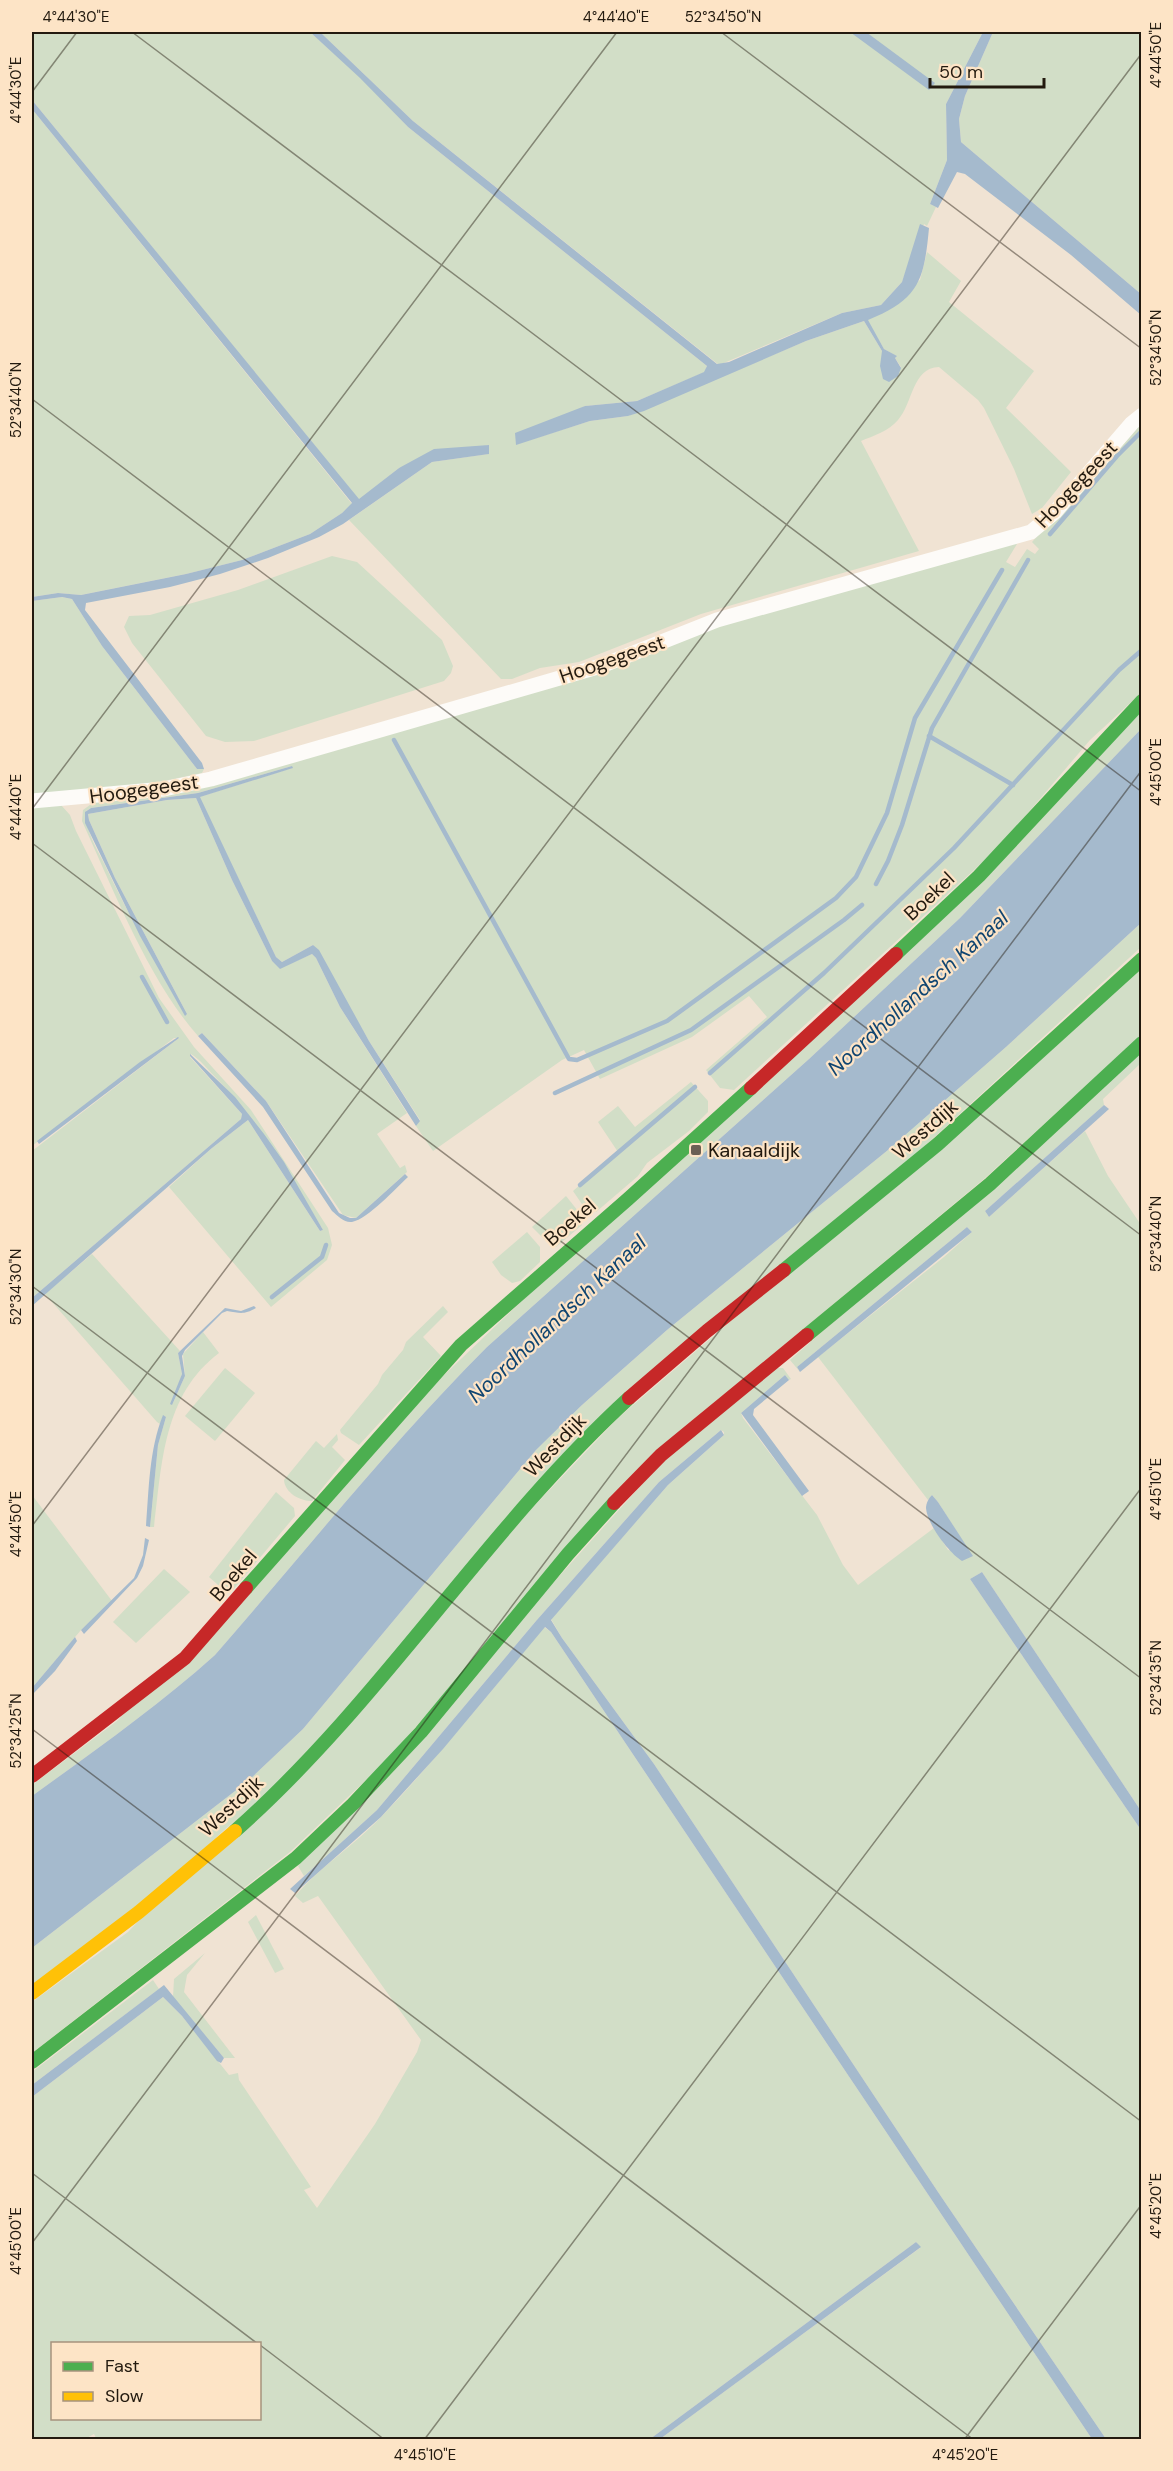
<svg xmlns="http://www.w3.org/2000/svg" width="1173" height="2471" font-family="'DM Sans',sans-serif">
<style>
.green{fill:#d2dec7;fill-rule:evenodd}
.water{fill:#a5bacd}
.lines{fill:none;stroke-linecap:round;stroke-linejoin:round}
.stream{stroke:#a5bacd;stroke-width:4.5}
.street{stroke:#fdfbf8;stroke-width:15}
.fast{stroke:#4caf50;stroke-width:14}
.slow{stroke:#ffc107;stroke-width:14}
.jam{stroke:#c62828;stroke-width:14}
.ticks{fill:none;stroke:#231a0f;stroke-width:1.5;stroke-opacity:0.45}
.poi-dot{fill:#6b6054;stroke:#fde4c6;stroke-width:2}
.labels{text-anchor:middle;stroke-width:4.5;stroke-linejoin:round;paint-order:stroke}
.street-label{font-size:20px;fill:#231a0f;stroke:#fde4c6}
.poi-label{font-size:20px;fill:#231a0f;stroke:#fde4c6;text-anchor:start}
.water-label{font-size:21px;font-style:italic;fill:#104571;stroke:#fde4c6}
.neatline{fill:none;stroke:#231a0f;stroke-width:2}
.ticks-label{font-size:15px;text-anchor:middle;fill:#231a0f}
</style>
<rect width="100%" height="100%" fill="#f0e3d3"/>
<g class="green">
<path d="M32,32H310L361,78L408,127L707,366L705,372L637,401L585,406L517,444L590,421L628,416L806,341L864,321L882,351L883,359L901,367L895,358L896,356L884,349L867,320L920,280L927,252L961,281L949,302L1034,371L1006,408L1071,472L1042,508L1032,514L1014,469L984,408L978,400L939,367C912,368 913,403 898,420C889,431 873,436 861,441L919,551L701,614L579,662L540,668L512,679H501L349,520L432,462L488,454L489,445L399,468L359,500L32,100Z"/>
<polygon points="320,32 983,32 946,104 947,160 930,204 936,207 927,226 924,224 902,282 881,305 842,313 719,365 413,121"/>
<polygon points="993,32 1141,32 1141,294 961,142 959,119 965,96"/>
<polygon points="32,109 352,504 342,513 310,534 242,560 186,574 81,595 58,593 32,597"/>
<path d="M1141,423V693L1090,740L999,847L734,1090L720,1088L706,1070L767,1017L749,996L692,1037L600,1079L584,1050L562,1060L433,1151L416,1126L420,1120L369,1041L313,945L282,962L276,957L199,797L292,768V766L198,793L91,808L86,811C85,830 96,847 104,863C128,915 157,964 187,1014L115,878L89,820L88,814L167,800L196,798L232,880L272,961L280,968L312,954L316,958L340,1007L407,1113L377,1134L400,1168L405,1165L407,1172L356,1218L343,1215L266,1101L202,1033L198,1036C149,981 113,889 82,821L83,810L94,802L184,790L694,632L1017,540V544L1006,562L1015,567L1027,549L1035,554L1039,549L1032,542Z"/>
<polygon points="332,556 357,562 442,640 453,666 451,673 444,681 254,741 225,742 206,736 132,643 124,627 129,616 150,615 238,590"/>
<polygon points="62,597 72,599 102,646 197,769 204,769 202,773 116,791 32,796 32,601"/>
<path d="M1141,712V729L960,918L809,1059L487,1347C390,1444 305,1552 215,1655C157,1707 94,1751 32,1796V1785L117,1721L420,1398Z"/>
<path d="M61,805L70,815L76,831L159,998L194,1047L251,1110L328,1228L332,1245L327,1260L271,1307L169,1187L212,1148L248,1120L320,1231L323,1230C291,1176 261,1124 217,1079C209,1071 200,1059 191,1054L190,1057L242,1114L241,1119L32,1298V1151L179,1038H174L32,1146V806Z"/>
<polygon points="1141,923 1141,947 902,1167 688,1339 300,1759 171,1880 32,1985 32,1948 248,1781 303,1729 536,1450 582,1405 667,1330 888,1150 1006,1047"/>
<polygon points="1141,968 1141,1035 984,1179 655,1452 386,1761 290,1852 32,2053 32,2002 128,1932 618,1418"/>
<polygon points="1141,1051 1141,1063 1103,1099 1104,1105 985,1211 989,1217 1085,1131 1108,1176 1141,1225 1141,1811 982,1572 970,1579 1141,1830 1141,2439 1106,2439 938,2192 654,1764 562,1638 551,1619 668,1485 724,1435 724,1432 721,1430 659,1482 536,1621 377,1810 304,1876 298,1866 663,1461 775,1368 783,1368 791,1379 789,1380 785,1375 741,1413 743,1418 817,1515 843,1565 858,1585 934,1528 948,1550 972,1556 938,1502 932,1495 928,1500 818,1357 944,1257 972,1232 967,1227 797,1367 800,1372 790,1360"/>
<polygon points="691,1082 708,1101 708,1112 689,1131 647,1163 638,1176 596,1212 586,1210 573,1191 618,1152 598,1122 618,1106 635,1127"/>
<polygon points="566,1196 578,1211 582,1225 556,1247 551,1246 532,1227"/>
<polygon points="527,1232 540,1247 540,1262 520,1281 512,1283 501,1275 492,1262"/>
<path d="M92,1254L180,1351L178,1353L182,1374L172,1405L185,1376L183,1354L203,1332L219,1353C163,1395 162,1464 154,1527H150L158,1445L166,1417L163,1416L160,1424L157,1422L45,1294Z"/>
<polygon points="443,1306 448,1312 423,1337 441,1356 359,1445 341,1433 340,1430 378,1384 382,1375 403,1350 406,1342"/>
<polygon points="225,1368 255,1393 215,1441 185,1416"/>
<path d="M337,1434L338,1440L332,1447L345,1460L312,1501C300,1501 285,1493 284,1480L316,1441L324,1448Z"/>
<polygon points="276,1492 294,1508 295,1516 232,1591 225,1591 209,1577"/>
<polygon points="32,1495 112,1601 81,1630 32,1688"/>
<polygon points="164,1569 190,1592 136,1643 113,1622"/>
<path d="M544,1627L551,1632L1092,2439H660L920,2248L916,2242L650,2439L97,2440L94,2434L85,2439H32V2097L163,1997L182,2016L229,2075L238,2073L239,2080L311,2187L304,2190L317,2208L375,2124L417,2052L421,2040L318,1896L303,1903L295,1896C321,1866 356,1844 383,1815C440,1755 492,1690 544,1627ZM52,2344H260V2418H52Z"/>
<polygon points="256,1915 284,1969 275,1973 248,1922"/>
<polygon points="205,1953 187,1975 184,1992 235,2058 224,2058 173,1997 174,1979"/>
<polygon points="153,1980 159,1989 32,2085 32,2072"/>
</g>
<g class="water">
<path d="M310,32H320L413,121L717,364L729,362L842,313L881,305L902,282L920,224L929,228C924,281 919,299 868,320L884,349L897,356L895,358L901,368L898,376L889,382L883,379L880,366L882,351L864,321L806,341L644,411L628,416L590,421L516,445L515,433L585,406L637,401L704,372L707,366L408,127L360,78Z"/>
<polygon points="850,32 866,32 935,83 929,90"/>
<polygon points="983,32 993,32 965,96 959,119 961,142 1141,294 1141,315 1071,255 965,174 957,172 938,208 930,204 947,160 946,104"/>
<polygon points="32,100 359,499 399,468 434,449 489,445 489,454 432,462 343,524 319,537 268,558 220,574 170,587 86,603 85,610 202,763 204,769 197,769 102,646 72,599 62,597 32,601 32,597 58,593 81,595 186,574 242,560 310,534 342,513 352,503 32,109"/>
<path d="M1141,729V923L1006,1047L888,1150L667,1330L582,1405L536,1450L303,1729L248,1781L32,1948V1796C94,1751 157,1707 215,1655C305,1552 390,1444 487,1347L809,1059L960,918Z"/>
<polygon points="292,766 293,768 200,797 276,957 282,962 313,945 319,950 369,1041 420,1121 416,1126 340,1007 316,958 312,954 280,969 272,961 232,880 196,798 167,800 88,814 89,820 115,878 187,1014 185,1016 140,936 85,823 85,812 91,808 198,793"/>
<path d="M202,1033L266,1101L339,1213L350,1218H356L405,1174L408,1177C396,1188 368,1219 352,1222C344,1223 338,1216 332,1211L263,1107L198,1036Z"/>
<polygon points="178,1037 179,1038 39,1144 37,1141 140,1062"/>
<polygon points="190,1054 235,1097 264,1134 284,1162 323,1230 320,1231 248,1120 212,1148 32,1306 32,1298 241,1119 242,1114 190,1056"/>
<polygon points="1104,1105 1109,1109 989,1217 985,1211"/>
<polygon points="967,1227 972,1232 800,1372 797,1367"/>
<path d="M254,1306L256,1308C244,1315 240,1313 227,1311L222,1313L185,1350L182,1356L185,1376L172,1405L170,1404L182,1374L178,1353L225,1308L241,1311Z"/>
<polygon points="785,1375 789,1380 754,1409 753,1415 809,1491 802,1496 741,1413"/>
<path d="M163,1415L166,1417L158,1445L150,1527L146,1526C149,1489 149,1450 163,1415Z"/>
<polygon points="721,1430 724,1435 668,1485 551,1620 562,1638 654,1764 938,2192 1106,2439 1092,2439 551,1632 545,1627 443,1749 381,1817 295,1893 290,1889 377,1810 536,1621 659,1482"/>
<path d="M932,1495L938,1502L973,1556L962,1561C949,1553 927,1524 926,1508C926,1503 929,1498 932,1495Z"/>
<polygon points="145,1538 149,1540 143,1566 137,1578 84,1634 81,1630 134,1578 143,1555"/>
<polygon points="982,1572 1141,1811 1141,1830 970,1579"/>
<polygon points="75,1637 77,1641 55,1671 32,1695 32,1688"/>
<polygon points="164,1985 224,2058 221,2063 217,2061 182,2016 163,1997 32,2097 32,2085"/>
<polygon points="916,2242 921,2247 660,2439 650,2439"/>
</g>
<g class="lines">
<g class="stream">
<polyline points="1050,534 1117,456 1142,431"/>
<polyline points="929,736 1013,785"/>
<polyline points="394,740 569,1059 577,1060 667,1021 836,898 856,877 887,813 915,718 1002,570"/>
<polyline points="876,884 888,861 902,825 932,728 1028,560"/>
<polyline points="142,977 167,1022"/>
<polyline points="710,1073 824,973 954,848 1119,670 1142,650"/>
<polyline points="555,1093 691,1030 844,920 862,905"/>
<polyline points="580,1185 695,1087"/>
<polyline points="272,1297 322,1257 326,1245"/>
</g>
<polyline class="street" points="32,801 164,789 211,779 601,666 717,620 1031,532 1055,512 1132,423 1142,415"/>
<g class="fast">
<polyline points="896,954 979,876 1142,701"/>
<polyline points="784,1270 938,1144 1142,959"/>
<polyline points="807,1335 990,1184 1142,1043"/>
<polyline points="246,1588 461,1345 628,1199 751,1088"/>
<path d="M235,1831C382,1701 485,1530 629,1398"/>
<polyline points="32,2062 296,1858 353,1804 421,1732 568,1554 614,1503"/>
</g>
<polyline class="slow" points="32,1993 139,1912 235,1831"/>
<g class="jam">
<polyline points="751,1088 896,954"/>
<polyline points="629,1398 707,1331 784,1270"/>
<polyline points="614,1503 661,1455 807,1335"/>
<polyline points="32,1776 185,1658 246,1588"/>
</g>
</g>
<path class="ticks" d="M132,32L1142,792M721,32L1142,349M32,92L77,32M32,399L1142,1236M32,809L617,32M32,843L1142,1679M32,1286L1142,2122M32,1526L1142,53M32,1729L974,2440M32,2173L258,2344M32,2243L1142,770M260,2345L385,2440M424,2440L1142,1487M964,2440L1142,2204"/>
<rect class="poi-dot" x="690" y="1144" width="12" height="12" rx="3"/>
<g class="labels">
<g class="street-label">
<text transform="translate(1076 484) rotate(-47)" y="7">Hoogegeest</text>
<text transform="translate(612 659) rotate(-19)" y="7">Hoogegeest</text>
<text transform="translate(144 789) rotate(-8)" y="7">Hoogegeest</text>
<text transform="translate(929 896) rotate(-43)" y="7">Boekel</text>
<text transform="translate(925 1129) rotate(-41)" y="7">Westdijk</text>
<text transform="translate(570 1222) rotate(-41)" y="7">Boekel</text>
<text transform="translate(555 1445) rotate(-46)" y="7">Westdijk</text>
<text transform="translate(233 1575) rotate(-50)" y="7">Boekel</text>
<text transform="translate(231 1806) rotate(-43)" y="7">Westdijk</text>
</g>
<g class="poi-label">
<text x="708" y="1157">Kanaaldijk</text>
</g>
<g class="water-label">
<text transform="translate(918 993) rotate(-42)" y="7">Noordhollandsch Kanaal</text>
<text transform="translate(557 1319) rotate(-43)" y="7">Noordhollandsch Kanaal</text>
</g>
</g>
<rect width="1173" height="2471" fill="none" stroke="#fde4c6" stroke-width="66"/>
<rect x="51" y="2342" width="210" height="78" fill="#fde4c6" stroke="#a6937d" stroke-width="1.5"/>
<rect x="63" y="2362" width="30" height="9" fill="#4caf50" stroke="#a6937d" stroke-width="1.5"/>
<text x="105" y="2372" font-size="18" fill="#231a0f">Fast</text>
<rect x="63" y="2392" width="30" height="9" fill="#ffc107" stroke="#a6937d" stroke-width="1.5"/>
<text x="105" y="2402" font-size="18" fill="#231a0f">Slow</text>
<path d="M930 78v9h114v-9" fill="none" stroke="#231a0f" stroke-width="3"/>
<text x="939" y="78" font-size="18" fill="#231a0f" stroke="#fde4c6" stroke-width="4.5" paint-order="stroke">50 m</text>
<rect x="33" y="33" width="1107" height="2405" class="neatline"/>
<g class="ticks-label">
<text x="76" y="22">4°44'30"E</text>
<text x="616" y="22">4°44'40"E</text>
<text x="723" y="22">52°34'50"N</text>
<text transform="translate(1156 55) rotate(-90)" y="5">4°44'50"E</text>
<text transform="translate(16 90) rotate(-90)" y="5">4°44'30"E</text>
<text transform="translate(1156 348) rotate(-90)" y="5">52°34'50"N</text>
<text transform="translate(16 400) rotate(-90)" y="5">52°34'40"N</text>
<text transform="translate(1156 772) rotate(-90)" y="5">4°45'00"E</text>
<text transform="translate(16 807) rotate(-90)" y="5">4°44'40"E</text>
<text transform="translate(1156 1234) rotate(-90)" y="5">52°34'40"N</text>
<text transform="translate(16 1287) rotate(-90)" y="5">52°34'30"N</text>
<text transform="translate(1156 1489) rotate(-90)" y="5">4°45'10"E</text>
<text transform="translate(16 1524) rotate(-90)" y="5">4°44'50"E</text>
<text transform="translate(1156 1678) rotate(-90)" y="5">52°34'35"N</text>
<text transform="translate(16 1731) rotate(-90)" y="5">52°34'25"N</text>
<text transform="translate(1156 2206) rotate(-90)" y="5">4°45'20"E</text>
<text transform="translate(16 2241) rotate(-90)" y="5">4°45'00"E</text>
<text x="425" y="2460">4°45'10"E</text>
<text x="965" y="2460">4°45'20"E</text>
</g>
</svg>
